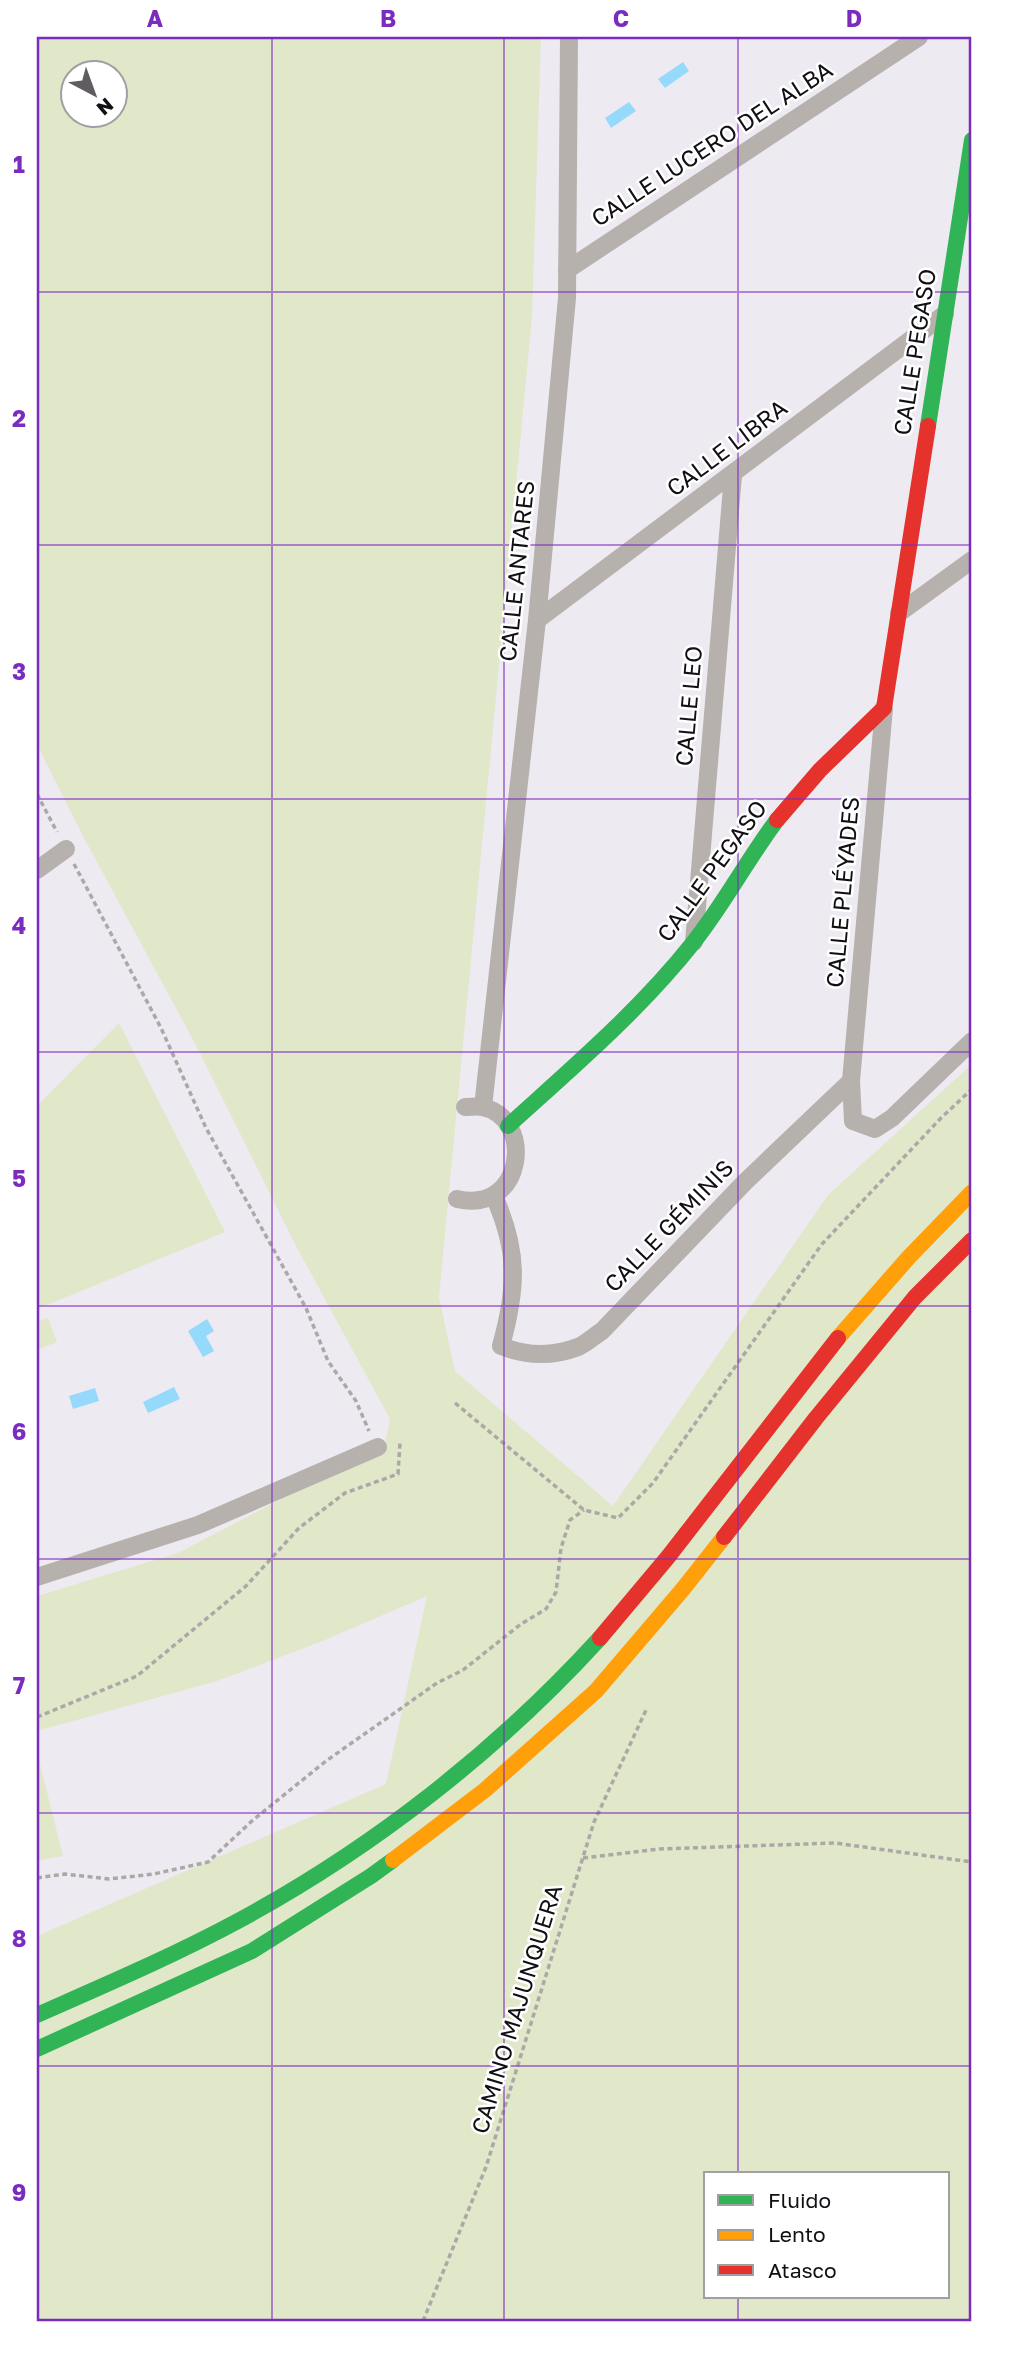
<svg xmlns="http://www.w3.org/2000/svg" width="1009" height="2358" font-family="'Golos Text',sans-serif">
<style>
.green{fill:#e1e7c9;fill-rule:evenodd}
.water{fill:#95dafa}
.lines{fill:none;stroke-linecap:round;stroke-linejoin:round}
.path{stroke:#aca8a6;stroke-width:3.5;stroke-dasharray:5 3.5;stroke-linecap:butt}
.street{stroke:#b6b1ac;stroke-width:18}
.fast{stroke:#30b455;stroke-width:16}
.slow{stroke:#ff9f0a;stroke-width:16}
.jam{stroke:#e5322d;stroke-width:16}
.grid{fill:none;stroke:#7b2cbf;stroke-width:2;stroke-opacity:0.55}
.labels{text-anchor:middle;stroke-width:5;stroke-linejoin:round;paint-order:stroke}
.street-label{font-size:23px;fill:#120f14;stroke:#fff}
.neatline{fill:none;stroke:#7b2cbf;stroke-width:2.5}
.grid-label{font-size:23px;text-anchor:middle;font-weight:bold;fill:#7b2cbf}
</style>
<rect width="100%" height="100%" fill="#eeeaf2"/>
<g class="green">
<path d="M37,37H541L532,317L439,1297L455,1371L613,1506L828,1195L972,1064V2321H37V1936L386,1784L427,1596L320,1642L217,1681L37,1731V1596L178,1553L385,1445L390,1419L295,1244L199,1051L83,836L37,745ZM74,74H116V116H74ZM706,2174H948V2297H706Z"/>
<polygon points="119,1023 225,1232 37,1309 37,1106"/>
<polygon points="48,1318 57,1342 37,1350 37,1322"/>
<polygon points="37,1752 63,1856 37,1861"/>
</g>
<g class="water">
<polygon points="683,62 689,71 665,88 658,79"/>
<polygon points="629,102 636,111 611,128 605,118"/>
<polygon points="207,1319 214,1331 206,1336 214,1351 203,1357 188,1331"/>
<polygon points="174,1387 180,1399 148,1413 143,1402"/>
<polygon points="95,1388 99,1401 73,1409 69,1396"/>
</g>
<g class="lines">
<g class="path">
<polyline points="37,794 57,832"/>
<polyline points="74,864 161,1028 206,1128 306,1308 328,1361 356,1401 369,1431"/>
<polyline points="455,1403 584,1510 618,1518 653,1483 822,1244 941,1118 972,1089"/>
<polyline points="37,1717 137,1676 246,1586 299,1528 345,1493 398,1474 400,1443"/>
<polyline points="583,1858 659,1849 835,1843 972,1862"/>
<polyline points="37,1878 65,1874 109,1879 154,1874 208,1862 253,1820 326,1761 437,1683 463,1670 521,1624 546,1609 556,1592 561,1548 570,1520 584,1510"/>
<polyline points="423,2321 486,2167 594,1822 647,1708"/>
</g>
<g class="street">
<polyline points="567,270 919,37"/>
<polyline points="899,613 972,560"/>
<polyline points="537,620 945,314"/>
<polyline points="884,708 851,1081 853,1121 875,1129 892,1118 972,1041"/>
<polyline points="37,870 66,849"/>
<polyline points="694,942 733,475"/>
<polyline points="483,1107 537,620 567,298 569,37"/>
<path d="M494,1196C519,1252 517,1288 501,1346C526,1356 552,1357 578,1347C586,1344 594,1336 602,1331L745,1182L851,1081"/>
<path d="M457,1199C525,1215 535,1117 482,1107C477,1106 471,1107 465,1107"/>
<polyline points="37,1577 198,1525 378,1447"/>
</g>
<g class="fast">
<polyline points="928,426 972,140"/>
<path d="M508,1126C572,1068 639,1011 693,943C724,904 747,860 777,820"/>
<path d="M37,2015C105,1985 173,1956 238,1921C373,1848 497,1751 600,1638"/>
<polyline points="37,2049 252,1951 371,1876 393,1860"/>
</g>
<g class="slow">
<polyline points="838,1338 909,1257 972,1192"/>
<polyline points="393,1860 485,1790 596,1691 683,1589 724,1537"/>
</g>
<g class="jam">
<polyline points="777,820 820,770 884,708 928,426"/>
<polyline points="724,1537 816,1418 915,1297 972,1240"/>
<polyline points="600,1638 668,1557 838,1338"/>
</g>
</g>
<path class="grid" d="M272,37V2321M504,37V2321M738,37V2174M37,292H972M37,545H972M37,799H972M37,1052H972M37,1306H972M37,1559H972M37,1813H972M37,2066H972M738,2297V2321"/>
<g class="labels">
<g class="street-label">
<text transform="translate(712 144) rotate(-33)" y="8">CALLE LUCERO DEL ALBA</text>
<text transform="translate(915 352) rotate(-81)" y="8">CALLE PEGASO</text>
<text transform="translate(727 448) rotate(-37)" y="8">CALLE LIBRA</text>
<text transform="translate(517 571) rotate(-84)" y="8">CALLE ANTARES</text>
<text transform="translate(689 706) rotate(-85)" y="8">CALLE LEO</text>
<text transform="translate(712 871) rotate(-54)" y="8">CALLE PEGASO</text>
<text transform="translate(843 892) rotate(-85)" y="8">CALLE PLÉYADES</text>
<text transform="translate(669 1226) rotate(-46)" y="8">CALLE GÉMINIS</text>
<text transform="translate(517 2009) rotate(-73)" y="8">CAMINO MAJUNQUERA</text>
</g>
</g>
<rect width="1009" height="2358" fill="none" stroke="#ffffff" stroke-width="77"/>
<rect x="704" y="2172" width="245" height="126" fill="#ffffff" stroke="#a09fa1" stroke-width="2"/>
<rect x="718" y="2195" width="35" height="10" fill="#30b455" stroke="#a09fa1" stroke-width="2"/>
<text x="768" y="2208" font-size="21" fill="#120f14">Fluido</text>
<rect x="718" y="2230" width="35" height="10" fill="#ff9f0a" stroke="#a09fa1" stroke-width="2"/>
<text x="768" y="2242" font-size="21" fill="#120f14">Lento</text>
<rect x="718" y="2265" width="35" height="10" fill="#e5322d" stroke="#a09fa1" stroke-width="2"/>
<text x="768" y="2278" font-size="21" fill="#120f14">Atasco</text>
<g transform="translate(94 94) rotate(139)"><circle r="33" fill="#ffffff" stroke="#a09fa1" stroke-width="2"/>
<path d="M0-5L12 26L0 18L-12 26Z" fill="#5f5c62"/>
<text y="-10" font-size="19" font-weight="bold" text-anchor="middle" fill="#120f14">N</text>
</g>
<rect x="38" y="38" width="932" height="2282" class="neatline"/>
<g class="grid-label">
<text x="155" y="27">A</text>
<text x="388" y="27">B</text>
<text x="621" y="27">C</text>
<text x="854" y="27">D</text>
<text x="19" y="173">1</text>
<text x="19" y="427">2</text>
<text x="19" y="680">3</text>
<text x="19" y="934">4</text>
<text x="19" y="1187">5</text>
<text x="19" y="1440">6</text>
<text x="19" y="1694">7</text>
<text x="19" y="1947">8</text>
<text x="19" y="2201">9</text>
</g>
</svg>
